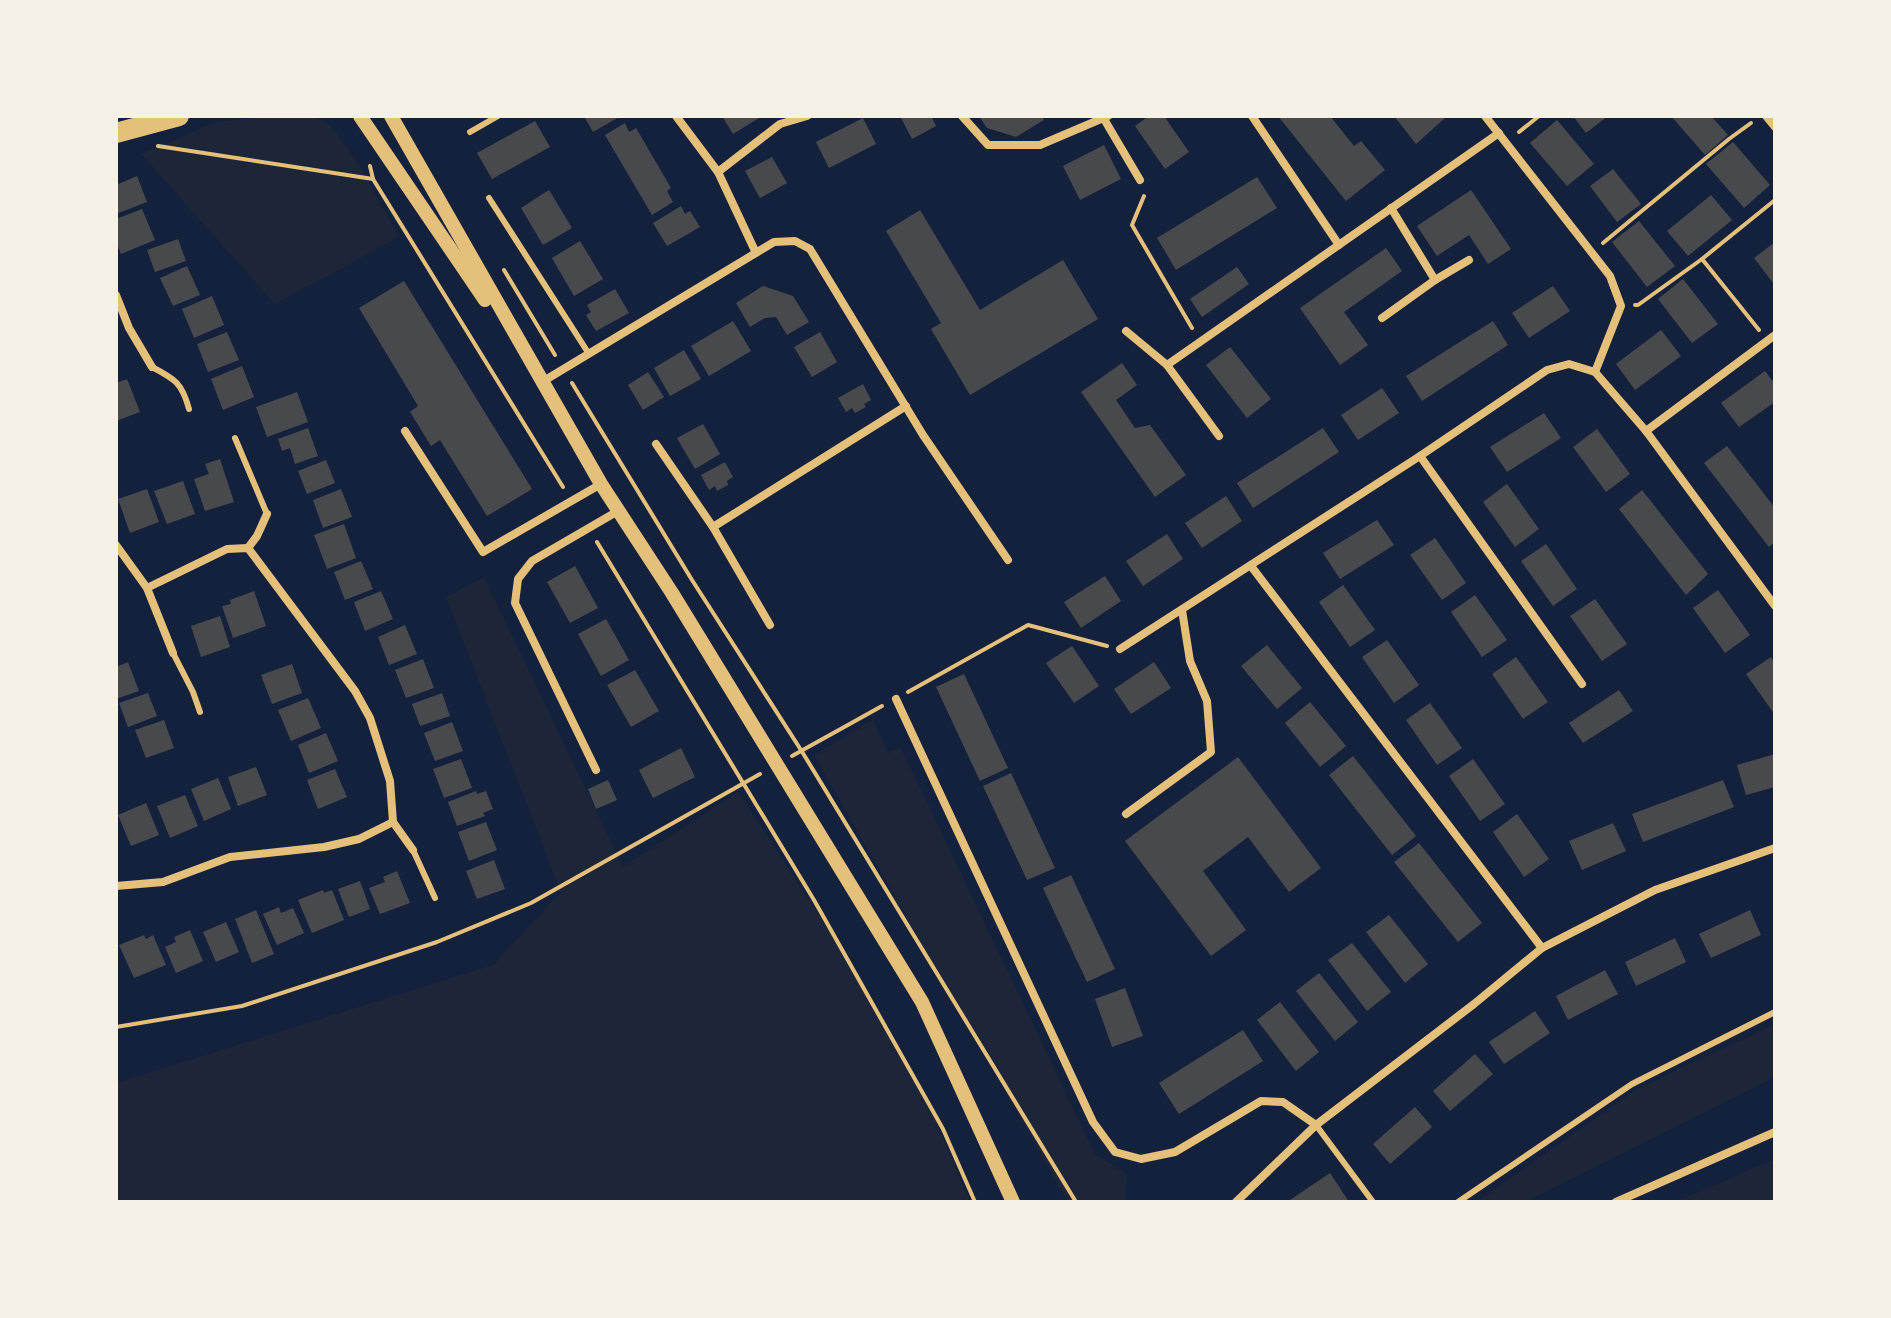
<svg xmlns="http://www.w3.org/2000/svg" width="1891" height="1318" viewBox="0 0 1891 1318" font-family="'Nunito Sans',sans-serif">
  <style>
    .green { fill: #1d2539 }
    .building { fill: #48494c }
    .lines { fill: none; stroke-linecap: round; stroke-linejoin: round }
    .path { stroke: #e5c07b; stroke-width: 4 }
    .service { stroke: #e5c07b; stroke-width: 6 }
    .minor { stroke: #e5c07b; stroke-width: 8 }
    .tertiary { stroke: #e5c07b; stroke-width: 14 }
    .primary { stroke: #e5c07b; stroke-width: 20 }
  </style>
  <rect width="100%" height="100%" fill="#14213d"/>
  <!-- green -->
  <g class="green">
    <path d="M 274,116 C 289,116 310,113 323,121 C 345,133 385,212 399,237 L 275,304 L 141,154 L 217,122 Z"/>
    <polygon points="484,577 623,867 738,792 857,973 933,1115 970,1202 116,1202 116,1083 493,965 561,892 446,597"/>
    <polygon points="873,720 888,753 901,748 1095,1154 1127,1175 1126,1202 1068,1202 814,755"/>
    <polygon points="1775,1024 1775,1077 1525,1202 1477,1202 1635,1090"/>
    <polygon points="1775,1159 1775,1202 1676,1202"/>
  </g>
  <!-- building -->
  <g class="building">
    <polygon points="584,116 621,116 593,132"/>
    <polygon points="722,116 758,116 759,118 733,134"/>
    <polygon points="900,116 931,116 936,126 912,139"/>
    <polygon points="979,116 1042,116 1044,120 1016,137 987,128"/>
    <polygon points="1149,116 1164,116 1189,152 1165,169 1135,126"/>
    <polygon points="1278,116 1330,116 1354,146 1361,141 1385,170 1346,201"/>
    <polygon points="1394,116 1443,116 1445,118 1416,144"/>
    <polygon points="1573,116 1608,116 1586,133"/>
    <polygon points="1671,116 1711,116 1728,135 1705,155"/>
    <polygon points="863,118 876,144 829,168 816,142"/>
    <polygon points="1557,120 1594,164 1567,186 1530,143"/>
    <polygon points="535,121 550,147 492,179 477,153"/>
    <polygon points="625,123 629,132 636,128 671,188 667,191 673,202 652,215 605,135"/>
    <polygon points="1733,142 1770,185 1744,208 1706,164"/>
    <polygon points="1104,145 1121,179 1080,200 1063,166"/>
    <polygon points="772,157 787,183 760,198 745,171"/>
    <polygon points="1613,169 1641,204 1617,222 1590,186"/>
    <polygon points="137,176 147,202 116,214 116,185"/>
    <polygon points="1257,177 1277,208 1176,270 1157,238"/>
    <polygon points="549,190 572,228 543,245 521,208"/>
    <polygon points="1471,190 1511,249 1488,264 1469,235 1437,256 1417,226"/>
    <polygon points="1711,195 1732,220 1688,256 1667,231"/>
    <polygon points="681,206 685,214 690,211 700,227 667,246 653,223"/>
    <polygon points="142,209 155,240 121,254 116,242 116,219"/>
    <polygon points="920,210 980,310 1063,260 1098,319 970,395 931,329 941,323 886,231"/>
    <polygon points="1639,221 1675,266 1647,287 1612,242"/>
    <polygon points="178,239 186,261 155,272 147,250"/>
    <polygon points="580,241 603,279 574,296 552,258"/>
    <polygon points="1775,242 1775,281 1773,283 1754,258"/>
    <polygon points="1386,248 1402,271 1344,312 1368,345 1340,365 1300,308"/>
    <polygon points="187,266 200,295 173,306 160,278"/>
    <polygon points="1237,267 1249,284 1202,317 1190,299"/>
    <polygon points="1683,279 1718,324 1692,343 1658,299"/>
    <polygon points="404,281 532,489 487,516 440,440 431,446 410,412 418,406 359,308"/>
    <polygon points="763,286 793,296 809,322 787,335 776,317 765,318 750,327 736,303"/>
    <polygon points="1553,286 1570,311 1529,338 1512,313"/>
    <polygon points="615,289 629,313 596,331 586,315 591,312 587,305"/>
    <polygon points="212,296 224,325 194,338 182,309"/>
    <polygon points="733,321 751,351 709,376 691,346"/>
    <polygon points="1493,321 1508,345 1422,401 1406,376"/>
    <polygon points="1661,330 1681,356 1635,390 1616,364"/>
    <polygon points="227,332 239,360 208,372 197,344"/>
    <polygon points="820,332 837,362 812,377 794,347"/>
    <polygon points="1230,347 1271,399 1247,418 1206,365"/>
    <polygon points="684,350 701,379 670,396 654,368"/>
    <polygon points="1122,363 1137,385 1116,400 1135,428 1150,425 1186,475 1155,497 1081,392"/>
    <polygon points="242,366 254,397 223,410 211,379"/>
    <polygon points="1765,371 1775,384 1775,402 1739,427 1721,403"/>
    <polygon points="648,372 664,397 643,410 628,385"/>
    <polygon points="127,379 140,412 116,421 116,383"/>
    <polygon points="863,384 871,400 864,404 866,407 855,413 852,408 846,412 838,398"/>
    <polygon points="1382,388 1399,413 1358,440 1341,415"/>
    <polygon points="297,392 308,422 267,437 256,407"/>
    <polygon points="1544,413 1561,438 1507,472 1490,447"/>
    <polygon points="703,424 720,454 695,469 677,438"/>
    <polygon points="308,428 318,456 295,464 290,448 282,451 278,439"/>
    <polygon points="1323,428 1339,452 1253,508 1237,483"/>
    <polygon points="1597,429 1630,474 1606,492 1573,447"/>
    <polygon points="1727,446 1775,508 1775,542 1769,547 1704,463"/>
    <polygon points="220,459 234,502 205,511 194,479 209,474 205,464"/>
    <polygon points="326,460 335,483 307,494 298,471"/>
    <polygon points="725,462 733,477 727,481 728,485 717,491 715,486 709,490 701,475"/>
    <polygon points="183,481 195,514 167,524 154,491"/>
    <polygon points="1507,484 1539,529 1515,547 1483,502"/>
    <polygon points="147,489 159,522 130,533 118,499"/>
    <polygon points="341,489 352,517 323,528 313,500"/>
    <polygon points="1642,490 1708,574 1686,595 1619,509"/>
    <polygon points="1226,496 1242,521 1202,548 1185,523"/>
    <polygon points="1377,520 1394,545 1340,579 1323,553"/>
    <polygon points="344,524 356,558 327,569 314,535"/>
    <polygon points="1167,534 1183,559 1143,586 1126,561"/>
    <polygon points="1435,538 1466,583 1442,600 1410,555"/>
    <polygon points="1546,544 1577,589 1553,606 1521,561"/>
    <polygon points="361,561 373,589 345,600 334,572"/>
    <polygon points="575,566 598,608 570,623 547,582"/>
    <polygon points="1105,576 1121,601 1081,628 1064,602"/>
    <polygon points="1343,585 1375,630 1350,647 1319,602"/>
    <polygon points="1718,590 1750,635 1725,653 1693,608"/>
    <polygon points="254,591 266,626 233,638 222,606 231,604 230,600"/>
    <polygon points="381,591 393,619 365,631 354,602"/>
    <polygon points="1475,595 1507,640 1482,657 1451,612"/>
    <polygon points="1595,599 1627,644 1602,661 1570,616"/>
    <polygon points="220,616 230,647 201,657 191,626"/>
    <polygon points="606,619 629,660 601,676 578,634"/>
    <polygon points="405,625 417,654 389,665 378,637"/>
    <polygon points="1387,640 1419,685 1394,703 1362,657"/>
    <polygon points="1267,645 1302,688 1277,709 1241,666"/>
    <polygon points="1072,646 1099,686 1074,703 1046,663"/>
    <polygon points="1516,657 1548,702 1523,719 1492,674"/>
    <polygon points="1771,657 1775,663 1775,715 1746,674"/>
    <polygon points="423,659 434,688 406,698 395,670"/>
    <polygon points="128,662 139,691 116,699 116,667"/>
    <polygon points="1154,662 1171,688 1131,714 1114,689"/>
    <polygon points="292,664 302,693 272,704 261,675"/>
    <polygon points="635,670 659,711 631,727 607,685"/>
    <polygon points="964,674 1008,768 980,781 936,687"/>
    <polygon points="1619,690 1633,711 1583,743 1569,723"/>
    <polygon points="148,693 157,716 128,727 119,703"/>
    <polygon points="442,693 450,716 420,726 412,704"/>
    <polygon points="308,698 321,728 291,741 278,710"/>
    <polygon points="1310,702 1346,746 1320,767 1285,723"/>
    <polygon points="1430,703 1462,748 1437,765 1406,720"/>
    <polygon points="164,720 174,748 146,758 135,730"/>
    <polygon points="452,722 463,751 435,761 424,733"/>
    <polygon points="326,733 338,761 309,773 298,745"/>
    <polygon points="681,748 695,777 653,798 639,770"/>
    <polygon points="1775,754 1775,787 1746,795 1737,765"/>
    <polygon points="1353,756 1416,836 1392,855 1329,775"/>
    <polygon points="1238,757 1321,868 1289,892 1248,837 1203,871 1246,930 1211,956 1125,841"/>
    <polygon points="461,759 472,788 444,798 433,769"/>
    <polygon points="1473,759 1505,804 1480,821 1449,776"/>
    <polygon points="256,767 267,795 238,806 228,777"/>
    <polygon points="335,769 347,797 318,809 307,780"/>
    <polygon points="1011,773 1055,868 1027,880 983,786"/>
    <polygon points="218,778 231,809 204,821 191,789"/>
    <polygon points="608,780 617,800 596,809 588,789"/>
    <polygon points="1723,780 1734,807 1643,842 1632,814"/>
    <polygon points="476,791 477,794 486,791 493,809 483,813 485,816 457,826 448,802"/>
    <polygon points="185,795 198,826 170,838 157,806"/>
    <polygon points="146,803 159,835 131,846 118,815"/>
    <polygon points="1517,814 1549,859 1524,877 1493,832"/>
    <polygon points="486,822 497,850 469,861 458,832"/>
    <polygon points="1613,823 1626,851 1582,870 1569,841"/>
    <polygon points="1419,843 1482,923 1458,942 1394,862"/>
    <polygon points="494,860 505,889 477,899 466,871"/>
    <polygon points="397,871 410,903 380,914 369,888 385,882 383,877"/>
    <polygon points="1071,875 1115,969 1087,982 1043,888"/>
    <polygon points="360,881 370,909 349,917 338,889"/>
    <polygon points="323,890 324,893 332,890 344,920 312,933 298,900"/>
    <polygon points="279,907 281,913 293,908 304,933 277,945 263,914"/>
    <polygon points="256,910 274,954 252,963 235,919"/>
    <polygon points="1750,910 1761,935 1711,958 1699,934"/>
    <polygon points="1389,915 1428,964 1405,983 1366,932"/>
    <polygon points="226,922 239,952 216,962 203,932"/>
    <polygon points="190,930 203,961 176,973 165,947 176,942 174,937"/>
    <polygon points="144,935 146,939 153,935 166,965 134,978 119,945"/>
    <polygon points="1675,938 1686,962 1636,986 1625,962"/>
    <polygon points="1352,943 1391,992 1367,1011 1328,960"/>
    <polygon points="1605,970 1618,994 1568,1020 1556,996"/>
    <polygon points="1319,973 1358,1022 1335,1041 1296,991"/>
    <polygon points="1125,988 1143,1036 1112,1047 1095,999"/>
    <polygon points="1280,1002 1319,1052 1296,1071 1257,1020"/>
    <polygon points="1535,1011 1550,1033 1504,1064 1489,1042"/>
    <polygon points="1243,1030 1263,1061 1179,1114 1159,1083"/>
    <polygon points="1475,1054 1493,1074 1450,1111 1433,1091"/>
    <polygon points="1415,1107 1432,1127 1390,1164 1373,1144"/>
    <polygon points="1330,1173 1349,1202 1287,1202"/>
  </g>
  <g class="lines">
    <!-- path -->
    <g class="path">
      <polyline points="1519,132 1539,116"/>
      <polyline points="158,146 373,179"/>
      <polyline points="370,166 373,179 563,487"/>
      <polyline points="1144,196 1132,225 1192,328"/>
      <polyline points="1603,243 1729,139 1751,123"/>
      <polyline points="504,270 555,355"/>
      <polyline points="1635,305 1638,305 1702,259"/>
      <polyline points="1759,330 1702,259 1775,200"/>
      <polyline points="572,383 692,580 801,750 1076,1202"/>
      <polyline points="597,542 814,900 943,1129 975,1202"/>
      <polyline points="908,692 1028,625 1107,646"/>
      <polyline points="792,756 882,706"/>
      <polyline points="116,1027 242,1006 437,942 531,903 760,774"/>
    </g>
    <!-- service -->
    <g class="service">
      <polyline points="470,132 498,116"/>
      <polyline points="489,198 589,354"/>
      <path d="M 152,367 C 175,379 182,383 189,409"/>
      <polyline points="235,438 267,514"/>
      <polyline points="173,653 193,692 200,712"/>
      <polyline points="413,850 435,898"/>
      <polyline points="1316,1125 1373,1202"/>
      <polyline points="1458,1202 1632,1084 1775,1012"/>
    </g>
    <!-- minor -->
    <g class="minor">
      <polyline points="676,116 718,172 756,253"/>
      <polyline points="962,116 988,145 1040,145 1108,116"/>
      <polyline points="1252,116 1339,245"/>
      <polyline points="1485,116 1610,276 1621,306 1595,372"/>
      <polyline points="1766,116 1775,127"/>
      <polyline points="1104,119 1140,180"/>
      <polyline points="718,172 780,124 807,116"/>
      <polyline points="1391,208 1435,280"/>
      <polyline points="116,295 129,328 152,367"/>
      <polyline points="1382,318 1435,280 1469,260"/>
      <polyline points="1126,331 1167,365 1219,436"/>
      <polyline points="1167,365 1499,133"/>
      <polyline points="1595,372 1646,431 1775,606"/>
      <polyline points="542,382 774,242 795,241 810,249 923,435 1008,560"/>
      <polyline points="405,431 483,552 601,484"/>
      <polyline points="1646,431 1775,335"/>
      <polyline points="656,444 713,527 770,625"/>
      <polyline points="1420,456 1582,684"/>
      <polyline points="713,527 906,406"/>
      <polyline points="116,545 147,588 173,653"/>
      <polyline points="248,548 257,536 267,514"/>
      <polyline points="1251,566 1542,948"/>
      <polyline points="147,588 227,549 248,548 355,691 370,718 390,781 393,822 413,850"/>
      <polyline points="1120,649 1420,456 1547,370 1569,364 1595,372"/>
      <polyline points="896,699 1093,1122 1115,1152 1141,1159 1175,1152 1261,1101 1283,1102 1316,1125"/>
      <polyline points="596,770 515,603 518,579 532,561 618,511"/>
      <polyline points="1126,814 1211,752 1207,701 1190,661 1182,610"/>
      <polyline points="116,886 163,882 230,857 324,847 359,839 393,822"/>
      <polyline points="1236,1202 1316,1125 1474,1004 1542,948 1655,890 1775,848"/>
      <polyline points="1616,1202 1775,1132"/>
    </g>
    <!-- tertiary -->
    <g class="tertiary">
      <polyline points="360,116 485,300"/>
      <polyline points="391,116 601,484 672,593 922,1002 1013,1202"/>
    </g>
    <!-- primary -->
    <polyline class="primary" points="116,133 179,116"/>
  </g>
  <!-- border -->
  <rect width="1891" height="1318" fill="none" stroke="#f6f1e7" stroke-width="236"/>
</svg>
